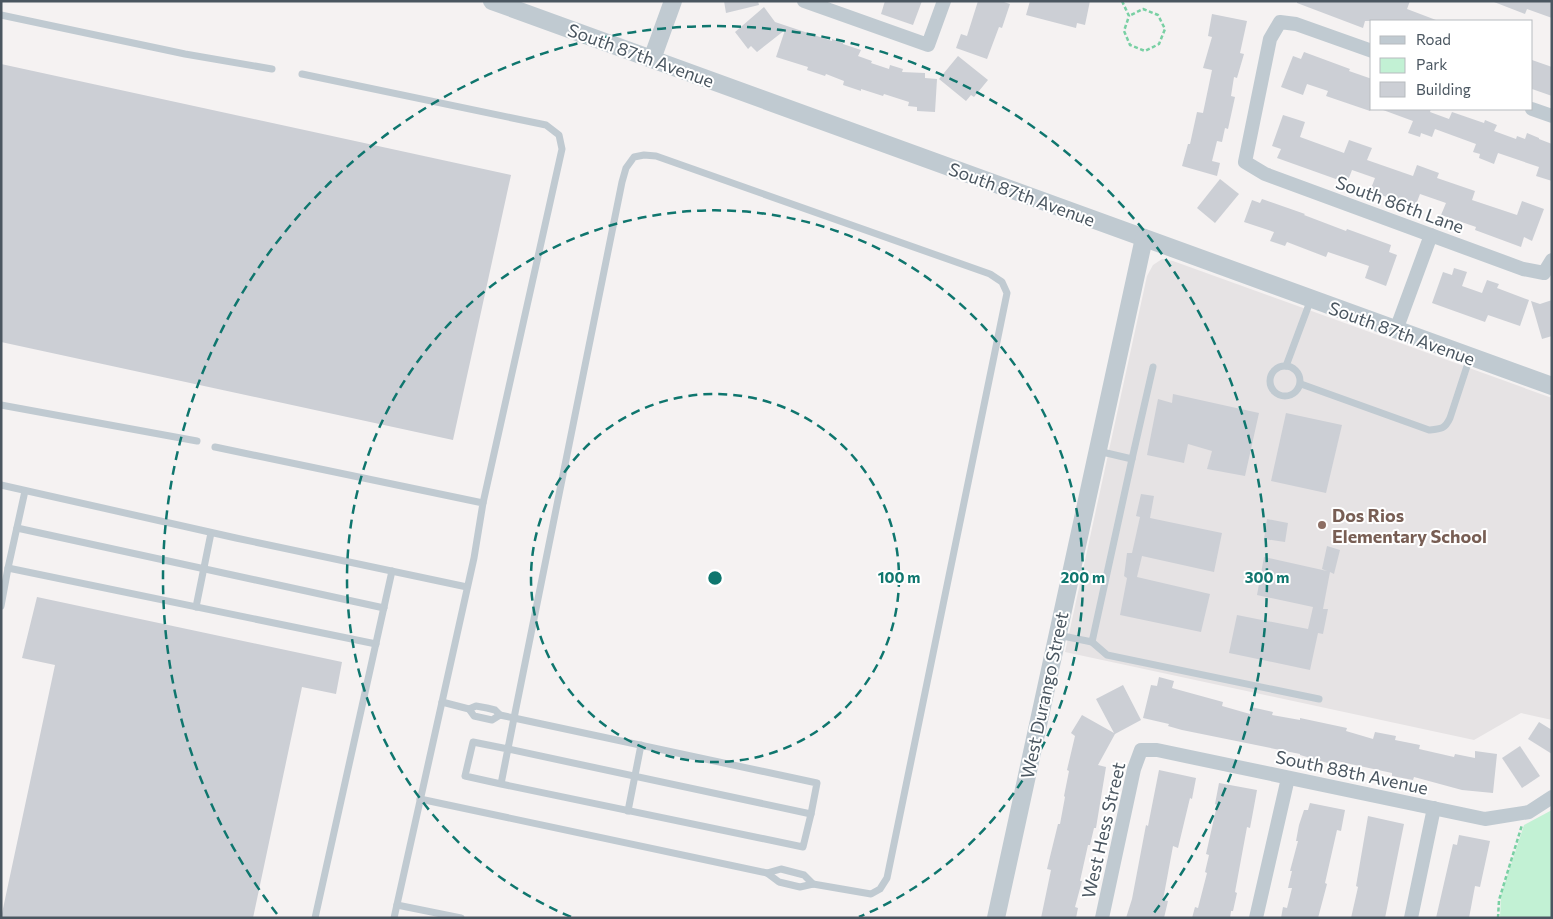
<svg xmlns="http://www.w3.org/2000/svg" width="1553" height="919" viewBox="0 0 1553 919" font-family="Commissioner,sans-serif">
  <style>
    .education { fill: #e6e3e4 }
    .green { fill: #c2f1d4 }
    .building { fill: #cccfd5 }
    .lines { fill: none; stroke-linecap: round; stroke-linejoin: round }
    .path { stroke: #79d0a4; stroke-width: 2.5; stroke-dasharray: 4 2.5; stroke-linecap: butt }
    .service { stroke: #c0cad1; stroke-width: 7 }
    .minor { stroke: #c0cad1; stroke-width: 14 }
    .tertiary { stroke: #c0cad1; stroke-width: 18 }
    .ring { fill: none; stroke: #0f766e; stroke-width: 2.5; stroke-dasharray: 9 6 }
    .education-dot { fill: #8d6e63; stroke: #fff; stroke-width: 2 }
    .labels { text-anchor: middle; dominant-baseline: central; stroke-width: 4; stroke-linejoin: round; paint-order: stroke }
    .street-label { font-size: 18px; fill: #4a5660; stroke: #fff }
    .education-label { font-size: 18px; font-weight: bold; fill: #785e54; stroke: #fff; text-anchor: start }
    .centre { fill: #0f766e; stroke: #fff; stroke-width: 2.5 }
    .ring-label { font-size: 15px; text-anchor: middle; font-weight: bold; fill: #0f766e; stroke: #fff; stroke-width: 4; stroke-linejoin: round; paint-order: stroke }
  </style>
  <rect width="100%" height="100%" fill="#f5f2f2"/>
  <!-- education -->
  <polygon class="education" points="1162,259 1173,261 1552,398 1552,720 1521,713 1474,740 1065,652 1147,276 1153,265"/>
  <!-- green -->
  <polygon class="green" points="1552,810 1552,918 1500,918 1501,895 1524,825"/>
  <!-- building -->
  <g class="building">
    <polygon points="724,1 758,1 759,5 726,13"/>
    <polygon points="885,1 922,1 913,25 881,14"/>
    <polygon points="978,1 1001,1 1010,4 1002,28 999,27 987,59 956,48 961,34 967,36"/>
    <polygon points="1030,1 1090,1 1085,25 1077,23 1076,28 1026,15"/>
    <polygon points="1297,1 1410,1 1407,9 1436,20 1365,21 1363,28 1297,3"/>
    <polygon points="1494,1 1552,1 1552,18 1527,9 1525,14 1494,2"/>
    <polygon points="764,7 775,22 832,41 832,39 843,43 843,44 861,50 858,56 872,61 871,63 889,69 890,65 903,69 902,72 925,73 925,78 937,79 935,112 917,111 917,107 908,106 909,102 884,94 883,96 861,89 861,91 843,85 844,81 826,74 825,76 807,70 808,67 776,57 785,30 757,52 751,46 748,49 735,32"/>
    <polygon points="1212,14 1247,21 1240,53 1244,54 1237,78 1234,77 1231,96 1235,97 1228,129 1225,128 1222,142 1217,141 1212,161 1220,163 1217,176 1182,166 1188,144 1190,144 1197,112 1203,113 1212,70 1203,68 1212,37 1208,36"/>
    <polygon points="1304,52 1350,69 1349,71 1372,79 1372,105 1370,111 1326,96 1328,91 1307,84 1303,95 1281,87 1293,56 1301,59"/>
    <polygon points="958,56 988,80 974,97 971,95 966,101 939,79"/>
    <polygon points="1532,60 1552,67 1552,96 1532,89"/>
    <polygon points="1,64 511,175 453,440 1,342"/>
    <polygon points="1383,109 1431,109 1430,112 1449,119 1452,112 1484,123 1485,120 1497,125 1494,131 1516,139 1517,136 1525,139 1527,133 1539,138 1539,139 1552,144 1552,181 1536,176 1539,167 1498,153 1494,164 1479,158 1480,154 1473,152 1476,144 1435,129 1432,137 1421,133 1420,137 1408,133 1413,121 1383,110"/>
    <polygon points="1283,115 1305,122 1300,137 1344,153 1349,140 1372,148 1367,160 1413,176 1417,165 1439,173 1437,178 1475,191 1472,200 1517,215 1522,201 1544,209 1532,241 1524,237 1521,247 1475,230 1476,227 1441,215 1446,203 1420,194 1415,207 1370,191 1375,178 1352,170 1347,183 1277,158 1281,149 1272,146"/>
    <polygon points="1220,179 1239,194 1215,223 1197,208"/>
    <polygon points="1262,199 1305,214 1304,215 1346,231 1347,229 1391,245 1389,252 1397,255 1386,286 1365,278 1369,266 1328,252 1326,257 1287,242 1285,246 1270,241 1274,232 1244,222 1252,200 1260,203"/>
    <polygon points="1454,268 1467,272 1462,286 1482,293 1487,280 1499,284 1497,288 1529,300 1520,326 1488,315 1485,322 1432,303 1443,272 1452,275"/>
    <polygon points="1552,300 1552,336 1542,339 1531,301 1540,304"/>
    <polygon points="1173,394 1259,413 1245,476 1207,469 1212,451 1188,444 1184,463 1147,455 1158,399 1172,403"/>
    <polygon points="1286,413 1342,425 1326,493 1271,481"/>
    <polygon points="1141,494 1154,496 1150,518 1222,533 1214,572 1142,556 1137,577 1210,594 1201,632 1120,615 1127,578 1124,576 1127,553 1132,553 1140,517 1136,516"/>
    <polygon points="1267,519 1288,523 1285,542 1264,539"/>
    <polygon points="1327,546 1340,550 1334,574 1330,572 1323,609 1328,609 1323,634 1318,633 1310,670 1229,653 1237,615 1308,629 1313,607 1257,595 1264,557 1327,571 1322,569"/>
    <polygon points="37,597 342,662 336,694 302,687 253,918 1,918 55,665 22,658"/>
    <polygon points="1159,677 1174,681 1172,688 1223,702 1222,706 1250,714 1251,707 1273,712 1272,715 1300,720 1300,718 1347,728 1346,731 1373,739 1375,732 1396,736 1395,740 1420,745 1419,749 1454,757 1455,754 1475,758 1475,751 1497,754 1493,793 1462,790 1414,777 1413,780 1392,776 1392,773 1332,760 1331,764 1300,755 1300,754 1182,730 1168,726 1169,724 1143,718 1151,685 1157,686"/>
    <polygon points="1123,685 1141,720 1115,734 1098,765 1106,767 1096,828 1094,828 1090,845 1088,845 1080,881 1082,881 1075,907 1078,908 1076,918 1041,918 1051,870 1047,869 1058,824 1060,824 1065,797 1064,796 1069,771 1067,770 1075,736 1071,733 1082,715 1114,733 1096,699"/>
    <polygon points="1539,722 1552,730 1552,754 1528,739"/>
    <polygon points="1520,746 1540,776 1522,788 1502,758"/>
    <polygon points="1159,770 1196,778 1192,799 1190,798 1178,848 1173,846 1163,900 1168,901 1164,918 1126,918 1132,899 1146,825 1148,826"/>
    <polygon points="1219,783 1257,790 1253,812 1250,828 1247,827 1235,892 1237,893 1233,911 1231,911 1230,918 1192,918 1195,907 1198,908 1207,873 1205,872 1209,855 1206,854 1217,805 1215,804"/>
    <polygon points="1310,803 1345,810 1341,831 1337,830 1325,883 1327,884 1318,918 1281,918 1283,907 1287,908 1292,888 1288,888 1292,871 1290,871 1298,841 1296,841 1299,825 1304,810 1308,810"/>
    <polygon points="1368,816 1404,824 1385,918 1351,918 1358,887 1356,886"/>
    <polygon points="1459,835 1490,841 1480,887 1475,886 1469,918 1436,918 1453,844 1457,845"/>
  </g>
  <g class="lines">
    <!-- path -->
    <g class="path">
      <polyline points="1122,1 1129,16 1124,31 1130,45 1145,51 1159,44 1165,29 1158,15 1143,9 1129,16"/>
      <polyline points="1498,918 1499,900 1522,825"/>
    </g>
    <!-- service -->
    <g class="service">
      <polyline points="1,15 185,54 272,69"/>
      <polyline points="302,74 546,125 559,135 562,149 483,503"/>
      <circle cx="1285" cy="381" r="15"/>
      <polyline points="1286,366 1311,299"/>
      <path d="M 1301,384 L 1429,430 C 1441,429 1445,429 1450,418 L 1470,357"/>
      <polyline points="1,405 197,441"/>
      <polyline points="215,447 483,503 474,558 394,918"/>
      <polyline points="1132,459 1153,367"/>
      <polyline points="1,485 236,538 467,587"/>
      <polyline points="25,491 8,568 376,644"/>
      <polyline points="17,528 384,608"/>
      <polyline points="1,606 8,568"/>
      <polyline points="196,607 211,533"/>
      <polyline points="1058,635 1092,642 1132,459 1098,451"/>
      <polyline points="1092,642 1107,655 1319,699"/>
      <polyline points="442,702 469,709 476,706 487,708 495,710 500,715 514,718 501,784 465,776 473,742 508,749 811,814 803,847 501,784"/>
      <polyline points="469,709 474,716 492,720 500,715"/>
      <polyline points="420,799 767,873 779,882 800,887 813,884 871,894 880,889 887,878 1007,293 1002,282 990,274 656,156 644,155 634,157 626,168 622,182 514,718 817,783 811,814"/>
      <polyline points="628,811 641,745"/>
      <polyline points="767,873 781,869 804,875 813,884"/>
      <polyline points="397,905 461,918"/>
      <polyline points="315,918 392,571"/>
    </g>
    <!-- minor -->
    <g class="minor">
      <polyline points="804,1 928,45 944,1"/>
      <polyline points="1372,51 1296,24 1280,22 1270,39 1245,162 1265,174 1523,269 1544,273 1552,260"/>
      <polyline points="1532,109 1552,116"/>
      <polyline points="1396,330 1431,235"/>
      <polyline points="1102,918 1134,769 1141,750 1157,750 1485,819 1529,812 1552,797"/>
      <polyline points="1256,918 1288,778"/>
      <polyline points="1411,918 1434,808"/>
    </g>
    <!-- tertiary -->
    <g class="tertiary">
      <polyline points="492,1 1552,386"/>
      <polyline points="652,59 673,1"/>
      <polyline points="996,918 1144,238"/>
    </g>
  </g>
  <!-- distance rings -->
  <g class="ring">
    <circle cx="715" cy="578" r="184"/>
    <path d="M571 917A368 368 0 1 1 859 917"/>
    <path d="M277 914A552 552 0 1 1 1153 914"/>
  </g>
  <!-- markers -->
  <circle class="education-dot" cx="1322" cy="525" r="5"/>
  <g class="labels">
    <!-- street labels -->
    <g class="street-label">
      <text transform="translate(641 55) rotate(20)">South 87th Avenue</text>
      <text transform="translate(1022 194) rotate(20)">South 87th Avenue</text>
      <text transform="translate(1400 204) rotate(20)">South 86th Lane</text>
      <text transform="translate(1402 333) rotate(20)">South 87th Avenue</text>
      <text transform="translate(1044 695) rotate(-78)">West Durango Street</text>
      <text transform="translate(1352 772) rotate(12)">South 88th Avenue</text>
      <text transform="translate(1103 830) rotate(-77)">West Hess Street</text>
    </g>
    <!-- education labels -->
    <g class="education-label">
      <text x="1332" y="515">Dos Rios<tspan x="1332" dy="21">Elementary School</tspan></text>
    </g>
  </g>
  <circle cx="715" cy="578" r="8" class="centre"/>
  <g class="ring-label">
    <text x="899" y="583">100 m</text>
    <text x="1083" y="583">200 m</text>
    <text x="1267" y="583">300 m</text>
  </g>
  <!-- border -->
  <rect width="1553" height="919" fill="none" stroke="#4a5660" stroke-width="5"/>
  <!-- legend -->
  <rect x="1370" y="20" width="162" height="90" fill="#ffffff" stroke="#b7bbbf"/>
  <rect x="1380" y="36" width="25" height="8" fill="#c0cad1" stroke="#b7bbbf"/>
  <text x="1416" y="45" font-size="15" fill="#4a5660">Road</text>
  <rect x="1380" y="58" width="25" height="15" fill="#c2f1d4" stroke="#b7bbbf"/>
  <text x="1416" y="70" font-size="15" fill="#4a5660">Park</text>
  <rect x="1380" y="82" width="25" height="15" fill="#cccfd5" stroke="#b7bbbf"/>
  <text x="1416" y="95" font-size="15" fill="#4a5660">Building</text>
</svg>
